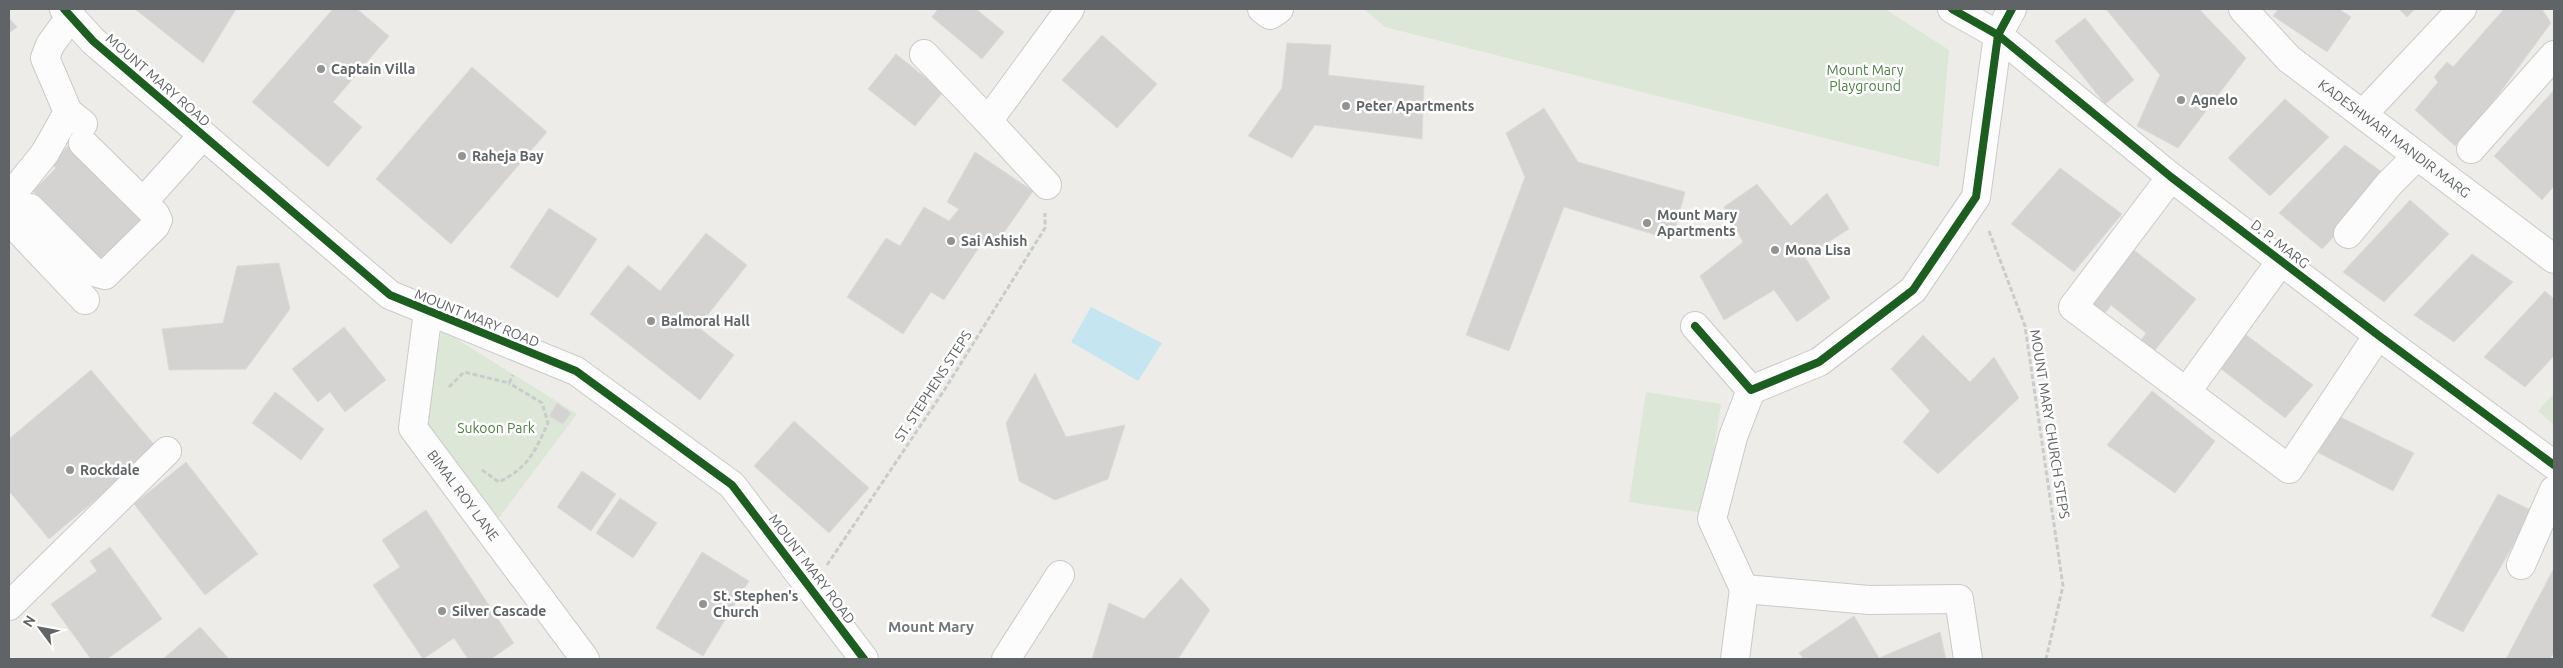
<svg xmlns="http://www.w3.org/2000/svg" width="2563" height="668" viewBox="0 0 2563 668" font-family="Ubuntu,sans-serif">
  <style>
    .green { fill: #dce7d7 }
    .water { fill: #c5e6f1 }
    .building { fill: #d5d3d2; stroke: #dddbd8 }
    .lines { fill: none; stroke-linecap: round; stroke-linejoin: round }
    .minor-casing { stroke: #cbcac9; stroke-width: 30 }
    .path { stroke: #c8ccca; stroke-width: 3; stroke-dasharray: 5 2.5; stroke-linecap: butt }
    .minor { stroke: #fcfcfc; stroke-width: 28 }
    .cycleway-casing { stroke: #fff; stroke-width: 11 }
    .cycleway { stroke: #1b5e20; stroke-width: 8 }
    .poi-dot { fill: #929494; stroke: #fff; stroke-width: 2 }
    .labels { text-anchor: middle; dominant-baseline: central; stroke-width: 5; stroke-linejoin: round; paint-order: stroke }
    .poi-label { font-size: 14px; font-weight: bold; fill: #606466; stroke: #fff; text-anchor: start }
    .park-label { font-size: 14px; fill: #4a8242; stroke: #fff }
    .street-label { font-size: 14px; fill: #606466; stroke: #fff }
    .neighbourhood-label { font-size: 15px; font-weight: bold; fill: #717678; stroke: #fff }
  </style>
  <rect width="100%" height="100%" fill="#eeece9"/>
  <!-- green -->
  <g class="green">
    <polygon points="1364,9 1885,9 1949,50 1939,167 1385,27"/>
    <polygon points="442,330 577,414 498,519 419,424"/>
    <polygon points="1646,392 1721,404 1704,513 1629,502"/>
    <polygon points="2554,393 2554,425 2538,411"/>
  </g>
  <!-- water -->
  <polygon class="water" points="1091,307 1162,343 1138,381 1071,342"/>
  <!-- building -->
  <g class="building">
    <polygon points="135,9 236,9 203,63"/>
    <polygon points="333,9 357,9 389,36 333,102 362,127 328,167 252,102"/>
    <polygon points="938,9 976,9 1004,32 982,59 932,17"/>
    <polygon points="2106,9 2199,9 2246,58 2178,148 2137,126 2160,75"/>
    <polygon points="2278,9 2339,9 2351,17 2327,52 2273,16"/>
    <polygon points="2399,9 2415,9 2407,17"/>
    <polygon points="2504,9 2542,9 2551,23 2462,144 2459,141 2455,146 2415,110 2438,82 2434,77 2447,62 2453,67"/>
    <polygon points="9,18 17,27 9,33"/>
    <polygon points="2085,18 2134,80 2105,104 2055,41"/>
    <polygon points="1102,35 1157,84 1117,128 1062,80"/>
    <polygon points="1287,43 1331,45 1328,75 1424,86 1422,139 1315,125 1292,158 1248,136 1282,88"/>
    <polygon points="896,54 943,92 915,126 868,89"/>
    <polygon points="472,67 547,132 451,244 376,179"/>
    <polygon points="2554,90 2554,186 2542,200 2494,156"/>
    <polygon points="2285,99 2329,137 2270,196 2228,158"/>
    <polygon points="1544,108 1578,162 1685,192 1672,240 1564,207 1509,351 1466,335 1525,177 1506,133"/>
    <polygon points="71,143 148,220 101,264 33,191 56,168 51,164"/>
    <polygon points="2345,145 2390,178 2322,249 2279,213"/>
    <polygon points="975,152 1033,191 994,247 982,243 944,300 931,292 903,334 847,297 886,238 900,246 924,207 949,221 959,209 947,202"/>
    <polygon points="2060,168 2122,214 2074,272 2011,224"/>
    <polygon points="1757,184 1791,226 1827,193 1849,229 1805,257 1830,298 1797,322 1774,290 1724,320 1700,276 1743,242 1724,207"/>
    <polygon points="2410,200 2449,234 2384,302 2343,272"/>
    <polygon points="549,208 597,239 558,298 510,267"/>
    <polygon points="706,233 747,265 698,327 734,355 700,400 590,314 628,265 660,291"/>
    <polygon points="2134,250 2196,299 2151,355 2138,345 2146,333 2111,305 2103,316 2090,305"/>
    <polygon points="2472,254 2513,282 2454,342 2414,315"/>
    <polygon points="279,263 290,309 246,369 169,370 162,329 223,323 237,266"/>
    <polygon points="2545,291 2554,299 2554,356 2525,387 2484,357"/>
    <polygon points="344,327 386,380 345,412 330,392 318,402 292,369"/>
    <polygon points="2241,331 2313,385 2285,418 2216,365"/>
    <polygon points="1923,335 1970,382 1994,357 2019,398 1938,474 1903,442 1930,411 1891,369"/>
    <polygon points="91,370 157,448 49,539 9,491 9,439"/>
    <polygon points="1035,373 1066,437 1125,425 1108,479 1055,500 1019,481 1006,423"/>
    <polygon points="2152,391 2215,441 2175,493 2107,445"/>
    <polygon points="275,392 324,429 301,460 252,423"/>
    <polygon points="557,403 571,413 563,424 549,416"/>
    <polygon points="2336,415 2414,453 2393,491 2317,452"/>
    <polygon points="794,421 869,488 829,533 754,466"/>
    <polygon points="186,462 258,554 205,595 134,504"/>
    <polygon points="582,471 616,494 591,531 557,507"/>
    <polygon points="2498,494 2533,511 2463,632 2431,616"/>
    <polygon points="620,498 657,523 633,558 596,533"/>
    <polygon points="426,510 514,643 491,659 468,659 454,638 423,659 373,585 400,567 382,540"/>
    <polygon points="110,547 162,619 107,659 91,659 51,604 97,571 90,561"/>
    <polygon points="702,552 749,581 703,656 656,628"/>
    <polygon points="2554,568 2554,652 2550,659 2506,659"/>
    <polygon points="1181,578 1210,610 1178,659 1092,659 1109,603 1144,619"/>
    <polygon points="1854,616 1879,658 1940,632 1946,659 1804,659 1799,653"/>
    <polygon points="200,627 229,659 163,659"/>
  </g>
  <g class="lines">
    <defs>
      <g id="minor">
        <polyline points="64,9 93,41 390,295 576,371 732,485 864,659"/>
        <polyline points="1262,9 1270,15 1279,9"/>
        <polyline points="1952,9 1998,35 2171,177 2378,335 2554,465"/>
        <path id="s1" d="M 2243,9 L 2289,59 L 2554,259"/>
        <polyline points="71,16 50,45 45,58 68,112 83,124"/>
        <polyline points="924,54 988,121"/>
        <polyline points="2363,114 2462,9"/>
        <polyline points="2471,149 2554,55"/>
        <polyline points="2171,177 2073,307 2289,469 2378,335"/>
        <polyline points="1047,185 988,121 1070,9"/>
        <polyline points="9,198 45,153 68,112"/>
        <polyline points="143,202 203,135"/>
        <polyline points="30,208 94,272 105,275 155,226 158,220 155,214 83,143"/>
        <polyline points="9,220 85,300"/>
        <polyline points="2348,234 2389,184 2417,156"/>
        <path id="s2" d="M 428,311 L 413,428 L 585,659"/>
        <polyline points="1695,326 1751,390"/>
        <polyline points="2187,391 2281,261"/>
        <polyline points="2521,565 2554,490"/>
        <polyline points="9,606 167,451"/>
        <polyline points="1006,659 1060,575"/>
        <polyline points="1735,659 1744,589"/>
        <polyline points="1968,659 1959,599 1869,600 1744,589 1712,519 1733,437 1751,390 1819,362 1913,290 1976,197 1998,35 2012,9"/>
      </g>
    </defs>
    <!-- minor casing -->
    <use href="#minor" class="minor-casing"/>
    <!-- path -->
    <g class="path">
      <polyline points="1989,231 2025,326 2063,586 2046,659"/>
      <polyline points="449,387 464,372 509,383 513,375"/>
      <path d="M 482,470 L 499,482 C 529,467 535,451 548,423 L 542,403 L 509,383"/>
      <polyline points="827,565 945,389 1045,228 1045,213"/>
    </g>
    <!-- minor -->
    <use href="#minor" class="minor"/>
    <defs>
      <g id="cycleway">
        <polyline points="64,9 93,41 390,295 576,371 732,485 864,659"/>
        <polyline points="1952,9 1998,35 2171,177 2378,335 2554,465"/>
        <polyline points="1695,326 1751,390 1819,362 1913,290 1976,197 1998,35 2012,9"/>
      </g>
    </defs>
    <!-- cycleway casing -->
    <use href="#cycleway" class="cycleway-casing"/>
    <!-- cycleway -->
    <use href="#cycleway" class="cycleway"/>
  </g>
  <!-- markers -->
  <g class="poi-dot">
    <circle cx="321" cy="69" r="5"/>
    <circle cx="2181" cy="100" r="5"/>
    <circle cx="1346" cy="106" r="5"/>
    <circle cx="462" cy="156" r="5"/>
    <circle cx="1647" cy="223" r="5"/>
    <circle cx="951" cy="241" r="5"/>
    <circle cx="1775" cy="250" r="5"/>
    <circle cx="651" cy="321" r="5"/>
    <circle cx="70" cy="470" r="5"/>
    <circle cx="703" cy="604" r="5"/>
    <circle cx="442" cy="611" r="5"/>
  </g>
  <g class="labels">
    <!-- poi labels -->
    <g class="poi-label">
      <text x="331" y="69">Captain Villa</text>
      <text x="2191" y="100">Agnelo</text>
      <text x="1356" y="106">Peter Apartments</text>
      <text x="472" y="156">Raheja Bay</text>
      <text x="1657" y="215">Mount Mary<tspan x="1657" dy="16">Apartments</tspan></text>
      <text x="961" y="241">Sai Ashish</text>
      <text x="1785" y="250">Mona Lisa</text>
      <text x="661" y="321">Balmoral Hall</text>
      <text x="80" y="470">Rockdale</text>
      <text x="713" y="596">St. Stephen's<tspan x="713" dy="16">Church</tspan></text>
      <text x="452" y="611">Silver Cascade</text>
    </g>
    <!-- park labels -->
    <g class="park-label">
      <text x="1865" y="70">Mount Mary<tspan x="1865" dy="16">Playground</tspan></text>
      <text x="496" y="428">Sukoon Park</text>
    </g>
    <!-- street labels -->
    <g class="street-label">
      <text transform="translate(158 80) rotate(41)">MOUNT MARY ROAD</text>
      <text stroke="none"><textPath href="#s1" startOffset="200">KADESHWARI MANDIR MARG</textPath></text>
      <text transform="translate(2280 244) rotate(38)">D. P. MARG</text>
      <text transform="translate(477 318) rotate(22)">MOUNT MARY ROAD</text>
      <text transform="translate(933 386) rotate(-57)">ST. STEPHENS STEPS</text>
      <text transform="translate(2050 424) rotate(81)">MOUNT MARY CHURCH STEPS</text>
      <text stroke="none"><textPath href="#s2" startOffset="202">BIMAL ROY LANE</textPath></text>
      <text transform="translate(812 569) rotate(53)">MOUNT MARY ROAD</text>
    </g>
    <!-- neighbourhood labels -->
    <g class="neighbourhood-label">
      <text x="931" y="626">Mount Mary</text>
    </g>
  </g>
  <!-- border -->
  <rect width="2563" height="668" fill="none" stroke="#606466" stroke-width="20"/>
  <!-- north arrow -->
  <g transform="translate(40 628) rotate(302)" stroke="#ffffff" stroke-width="4" paint-order="stroke">
  <path d="M0-4L9 19L0 12L-9 19Z" fill="#606466"/>
  <text y="-8" font-size="14" font-weight="bold" text-anchor="middle" fill="#606466">N</text>
  </g>
</svg>
